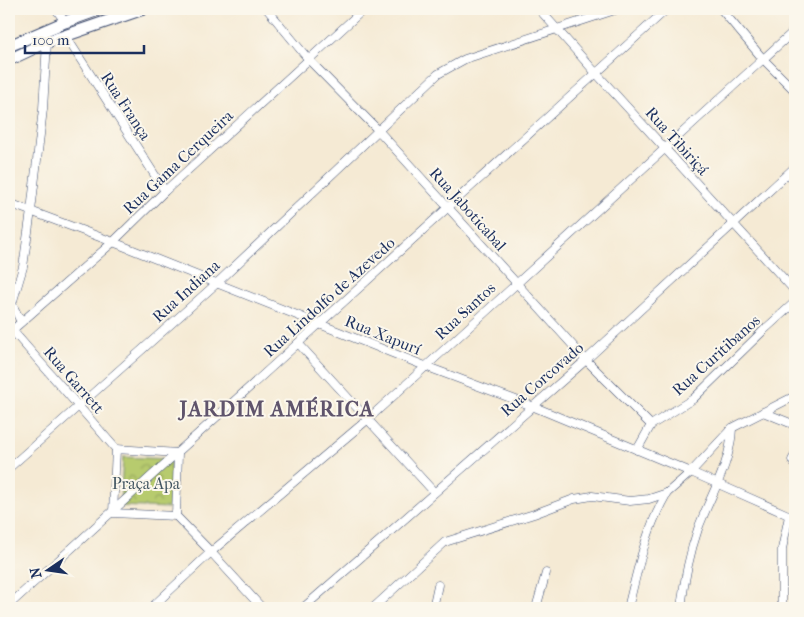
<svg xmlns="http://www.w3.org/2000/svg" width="804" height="617" viewBox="0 0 804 617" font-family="'IM FELL French Canon',serif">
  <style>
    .park { fill: url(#park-crowns); stroke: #697d66 }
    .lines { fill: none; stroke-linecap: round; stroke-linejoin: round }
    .minor-casing { stroke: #3c4b70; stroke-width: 9 }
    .secondary-casing { stroke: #3c4b70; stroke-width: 13 }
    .minor { stroke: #fff; stroke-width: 8 }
    .secondary { stroke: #fff; stroke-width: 11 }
    .labels { text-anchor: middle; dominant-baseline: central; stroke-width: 4; stroke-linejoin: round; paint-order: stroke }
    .street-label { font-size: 16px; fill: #1b2f5e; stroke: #fbf7ec }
    .park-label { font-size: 16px; fill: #425662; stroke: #fbf7ec }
    .district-label { font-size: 21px; font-weight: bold; letter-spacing: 1px; fill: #5f546c; stroke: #fbf7ec }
  </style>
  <defs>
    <pattern id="park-crowns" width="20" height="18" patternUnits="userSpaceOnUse" patternTransform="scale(1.25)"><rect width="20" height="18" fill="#b7cb6e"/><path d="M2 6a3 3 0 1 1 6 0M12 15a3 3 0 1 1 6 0" fill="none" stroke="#94a55e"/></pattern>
  </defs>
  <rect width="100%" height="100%" fill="#fbf7ec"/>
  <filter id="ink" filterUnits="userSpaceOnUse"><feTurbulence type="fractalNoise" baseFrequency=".02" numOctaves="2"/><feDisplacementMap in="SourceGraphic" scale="10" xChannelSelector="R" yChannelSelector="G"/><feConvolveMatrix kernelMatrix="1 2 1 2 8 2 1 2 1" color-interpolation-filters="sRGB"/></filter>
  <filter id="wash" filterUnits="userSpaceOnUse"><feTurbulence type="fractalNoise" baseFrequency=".0096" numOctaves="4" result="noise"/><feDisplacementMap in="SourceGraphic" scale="20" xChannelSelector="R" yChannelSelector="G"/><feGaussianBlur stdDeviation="1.12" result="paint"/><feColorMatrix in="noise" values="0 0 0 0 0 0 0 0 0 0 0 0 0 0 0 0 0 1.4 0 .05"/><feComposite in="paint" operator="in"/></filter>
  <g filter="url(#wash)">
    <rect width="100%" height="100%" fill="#f5ead4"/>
    <!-- park -->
    <polygon class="park" points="123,457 171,459 169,508 120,506"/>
  </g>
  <g filter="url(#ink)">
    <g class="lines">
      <defs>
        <g id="minor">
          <polyline points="56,9 65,22"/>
          <polyline points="267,9 309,60 378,130 586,360 651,425"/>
          <polyline points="539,9 595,72 795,291"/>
          <polyline points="721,9 763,59 795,91"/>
          <polyline points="65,35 165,191"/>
          <polyline points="9,203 113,242 425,366 532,406 691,472 795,518"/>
          <polyline points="10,300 21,322"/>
          <polyline points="12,304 23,267 31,211 43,109 47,42"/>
          <polyline points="12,330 116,449"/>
          <polyline points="9,333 113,242 165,191 364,9"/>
          <polyline points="298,343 434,492"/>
          <polyline points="763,412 795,425"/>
          <polygon points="116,449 178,453 176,516 113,513"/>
          <polyline points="637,450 651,425 693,399 764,330 795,302"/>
          <polyline points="795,455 792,460 795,465"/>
          <polyline points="9,468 216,284 438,74 465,59 618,9"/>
          <polyline points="176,516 211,552 262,608"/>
          <polyline points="9,605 667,9"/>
          <polyline points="151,608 211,552 367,420 795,30"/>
          <polyline points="303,608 586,360 795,167"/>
          <polyline points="373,608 445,542 534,514 574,499 592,496 630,501 649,499 667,493 691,472 732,428 795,396"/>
          <polyline points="433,608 438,585"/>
          <polyline points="536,608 546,573"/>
          <path d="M 628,608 C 638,568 646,529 667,493"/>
          <path d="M 681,608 C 684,582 689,555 698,529 C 710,496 731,464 732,428"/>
          <polyline points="782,608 782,549 789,516"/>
        </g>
        <g id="secondary">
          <polyline points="9,46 65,22 101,9"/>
          <polyline points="9,60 47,42 143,9"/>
        </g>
      </defs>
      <!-- minor casing -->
      <use href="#minor" class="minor-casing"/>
      <!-- secondary casing -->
      <use href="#secondary" class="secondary-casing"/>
      <!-- minor -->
      <use href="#minor" class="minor"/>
      <!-- secondary -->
      <use href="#secondary" class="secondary"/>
    </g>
  </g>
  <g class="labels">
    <!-- street labels -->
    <g class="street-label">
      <text transform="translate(126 106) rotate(57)">Rua França</text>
      <text transform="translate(677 141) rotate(48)">Rua Tibiriçá</text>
      <text transform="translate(178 162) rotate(-43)">Rua Gama Cerqueira</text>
      <text transform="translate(468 209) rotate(48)">Rua Jaboticabal</text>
      <text transform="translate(186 291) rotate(-42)">Rua Indiana</text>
      <text transform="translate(329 297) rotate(-42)">Rua Lindolfo de Azevedo</text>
      <text transform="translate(465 311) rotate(-43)">Rua Santos</text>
      <text transform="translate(383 335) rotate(22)">Rua Xapurí</text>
      <text transform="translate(716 355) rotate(-42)">Rua Curitibanos</text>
      <text transform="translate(542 379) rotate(-41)">Rua Corcovado</text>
      <text transform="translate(74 380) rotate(49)">Rua Garrett</text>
    </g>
    <!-- park labels -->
    <g class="park-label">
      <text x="146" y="483">Praça Apa</text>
    </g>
    <!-- district labels -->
    <g class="district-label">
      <text x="277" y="409">JARDIM AMÉRICA</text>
    </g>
  </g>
  <!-- margin -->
  <rect width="804" height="617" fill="none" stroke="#fbf7ec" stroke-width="30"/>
  <!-- north arrow -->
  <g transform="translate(48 570) rotate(257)" stroke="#fbf7ec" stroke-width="4" paint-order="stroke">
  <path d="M0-4L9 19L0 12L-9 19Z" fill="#1b2f5e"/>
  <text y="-8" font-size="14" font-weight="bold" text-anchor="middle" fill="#1b2f5e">N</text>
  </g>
  <!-- scale -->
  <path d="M25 45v8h119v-8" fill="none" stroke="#1b2f5e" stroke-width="2.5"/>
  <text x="32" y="45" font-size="15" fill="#1b2f5e" stroke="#fbf7ec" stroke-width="4" paint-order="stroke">100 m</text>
</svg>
